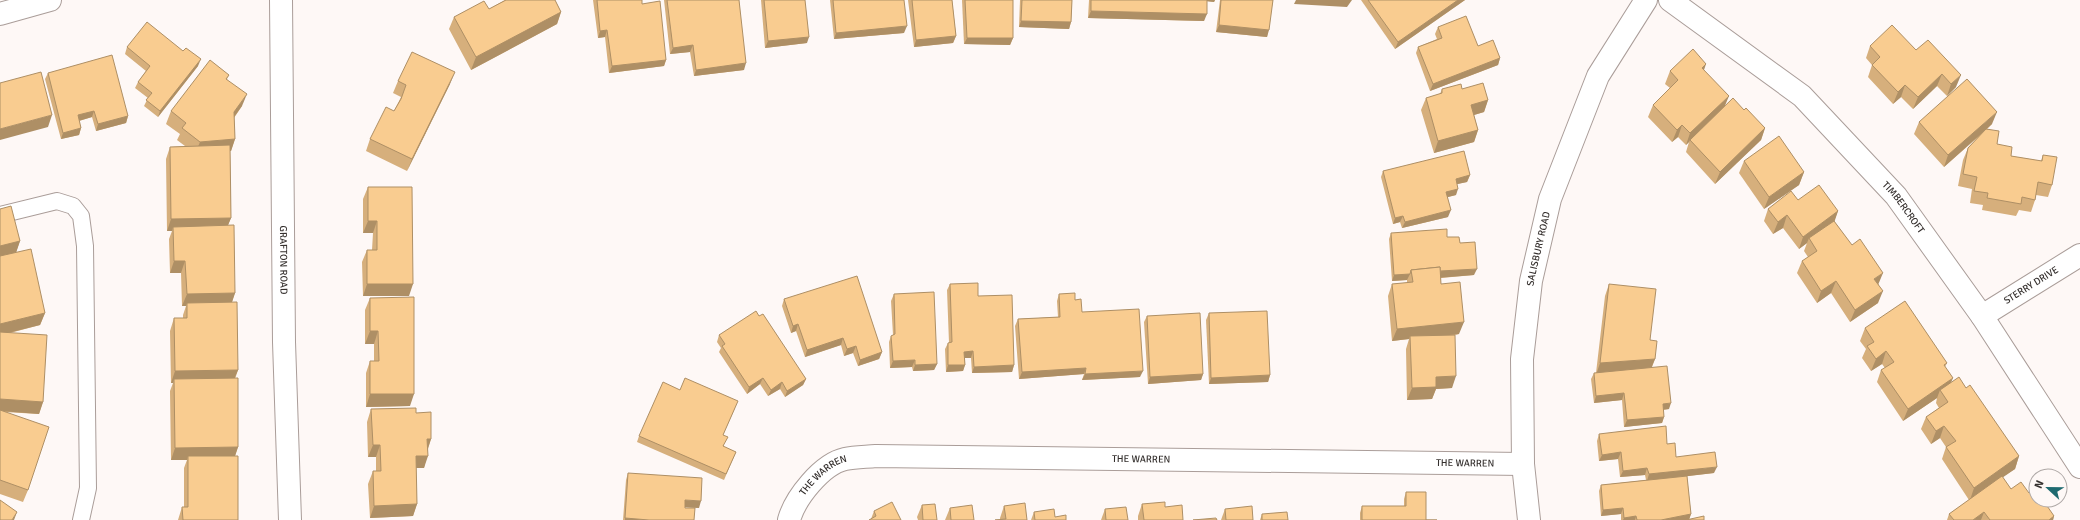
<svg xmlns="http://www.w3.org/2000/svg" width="2080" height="520" viewBox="0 0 2080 520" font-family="Signika,sans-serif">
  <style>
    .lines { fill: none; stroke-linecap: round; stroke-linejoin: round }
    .lane-casing { stroke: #aa9d99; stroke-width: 18 }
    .street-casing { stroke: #aa9d99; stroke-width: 24 }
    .secondary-casing { stroke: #aa9d99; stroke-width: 24 }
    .lane { stroke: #fff; stroke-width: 16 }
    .street { stroke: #fff; stroke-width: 22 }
    .secondary { stroke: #fff; stroke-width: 22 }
    .wall { fill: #d6af7c }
    .shaded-wall { fill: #ae8f65 }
    .building { fill: #f9cc90; stroke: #ae8f65 }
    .labels { text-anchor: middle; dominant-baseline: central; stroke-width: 4; stroke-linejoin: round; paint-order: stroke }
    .street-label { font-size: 10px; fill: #35302e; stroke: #fef8f6 }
  </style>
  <rect width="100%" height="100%" fill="#fef8f6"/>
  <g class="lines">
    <defs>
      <polyline id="lane" points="0,215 57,201 73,206 81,216 85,246 88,488 81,520"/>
      <g id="street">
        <path id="s1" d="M 1670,0 L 1802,96 L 1896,196 L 1982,316 L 2080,467"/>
        <polyline points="0,14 50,0"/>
        <path id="s2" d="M 1982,316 L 2080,255"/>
        <path id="s3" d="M 789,520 C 795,498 822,464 845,459 C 855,457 866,457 876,456 L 1523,464"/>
      </g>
      <g id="secondary">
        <path id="s4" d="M 281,0 L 284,342 L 290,520"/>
        <path id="s5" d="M 1529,520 L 1523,464 L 1522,359 L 1531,281 L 1550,199 L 1598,76 L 1646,0"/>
      </g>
    </defs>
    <!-- lane casing -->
    <use href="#lane" class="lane-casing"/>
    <!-- street casing -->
    <use href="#street" class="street-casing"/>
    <!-- secondary casing -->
    <use href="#secondary" class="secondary-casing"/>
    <!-- lane -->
    <use href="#lane" class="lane"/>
    <!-- street -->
    <use href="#street" class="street"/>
    <!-- secondary -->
    <use href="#secondary" class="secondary"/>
  </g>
  <!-- wall -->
  <g class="wall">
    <polygon points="505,0 555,0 561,12 557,24 471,70 449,29 454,17 489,9"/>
    <polygon points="593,0 642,0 642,4 666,60 664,66 609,73 605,37 598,38"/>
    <polygon points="664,0 739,0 744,70 694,76 690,52 670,54"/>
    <polygon points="761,0 805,0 807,43 765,48"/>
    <polygon points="830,0 904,0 904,33 834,39"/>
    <polygon points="908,0 952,0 956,36 953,43 914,47"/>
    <polygon points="962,0 1013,0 1013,38 1010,45 964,44"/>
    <polygon points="1020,0 1072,0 1071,22 1069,29 1019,27"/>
    <polygon points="1089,0 1215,0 1214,2 1207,1 1204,21 1088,18"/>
    <polygon points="1220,0 1273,0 1267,37 1216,32"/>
    <polygon points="1361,0 1465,0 1395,49"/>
    <polygon points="1438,27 1500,58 1498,65 1430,91 1416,53 1418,47 1437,39 1435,34"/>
    <polygon points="1870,46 1916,50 1956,87 1947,96 1937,86 1913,109 1901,97 1893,104 1868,77 1872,65 1866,58"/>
    <polygon points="127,47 198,66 158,117 144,106 148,98 135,88 138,82 146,71 125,54"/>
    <polygon points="1704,70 1725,106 1744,110 1765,128 1761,140 1715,184 1686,152 1689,142 1686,145 1678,137 1672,142 1648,117 1653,105 1670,88 1665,84 1670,71"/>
    <polygon points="48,73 128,116 126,123 96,131 92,117 79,121 81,128 79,135 61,139 45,79"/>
    <polygon points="229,75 227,79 242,106 234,118 235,139 231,151 230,151 231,218 228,225 235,293 232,302 238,370 235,379 238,447 235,456 238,520 178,520 182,507 184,507 184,468 187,460 171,460 170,391 173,383 171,383 170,331 174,318 183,318 183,315 186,306 182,306 181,273 170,273 169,239 172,231 167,231 166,159 170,147 185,146 177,140 180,134 166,124 171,111"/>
    <polygon points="398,81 450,84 407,171 366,151 370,139 394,111 401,97 393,93"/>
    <polygon points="1442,89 1488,100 1484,112 1474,115 1478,130 1474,142 1434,153 1421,110 1426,98 1440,94"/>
    <polygon points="1919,122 1992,124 1987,129 1997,144 2011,156 2041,161 2043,155 2052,185 2048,197 2036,195 2035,200 2031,212 2019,210 2016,216 1982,210 1983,205 1970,203 1972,189 1958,186 1963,160 1968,148 1978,137 1944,167 1914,134"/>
    <polygon points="1744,161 1804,172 1799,185 1764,209 1739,173"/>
    <polygon points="1383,171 1470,175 1467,182 1457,184 1456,195 1448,197 1448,217 1402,228 1400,222 1393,224 1381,177"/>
    <polygon points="368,187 409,296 363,296 362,262 367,250 372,250 373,233 363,233 363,199"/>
    <polygon points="1798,200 1838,211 1834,221 1879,285 1878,303 1850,322 1831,293 1817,303 1797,273 1802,261 1808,257 1804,251 1807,243 1799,249 1783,228 1773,234 1764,221 1768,209"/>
    <polygon points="0,209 20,241 16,252 45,313 40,325 10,333 43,402 39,414 4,412 28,490 23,502 0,494"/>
    <polygon points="1391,233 1447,237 1460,243 1474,275 1441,278 1441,284 1459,334 1455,335 1452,388 1436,389 1432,399 1407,400 1406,349 1409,339 1392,341 1388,296 1392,284 1407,283 1407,280 1392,281 1389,239"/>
    <polygon points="950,284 978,296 1014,365 1012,372 972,373 971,358 965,358 965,365 963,371 946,372 945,349 948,343 949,343 947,290"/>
    <polygon points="1609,284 1650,340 1655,359 1652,367 1669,409 1663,410 1664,417 1662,423 1624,427 1622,400 1594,403 1591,379 1594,373 1596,373 1605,296"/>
    <polygon points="894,294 937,364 934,370 913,371 912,367 890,368 889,342 891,336 893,335 891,301"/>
    <polygon points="1059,294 1075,300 1082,312 1140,377 1082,380 1084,374 1019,379 1015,326 1018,319 1058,317 1057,301"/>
    <polygon points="370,298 410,406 366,407 366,373 370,361 374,361 374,344 365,344 365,310"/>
    <polygon points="784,299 882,352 879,359 858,366 853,353 844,356 841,345 805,357 796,331 791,333 782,306"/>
    <polygon points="1209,313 1270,375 1268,382 1209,384 1206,320"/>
    <polygon points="759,316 806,379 803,385 785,397 780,389 768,396 760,384 747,394 719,352 721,348 717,342 719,335"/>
    <polygon points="1147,316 1203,374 1201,380 1148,384 1144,322"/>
    <polygon points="1865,328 1947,363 1945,367 1951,383 1966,388 2019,456 2015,469 2002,477 2011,489 2029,493 2054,516 2053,520 1947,520 1949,514 1969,500 1942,459 1946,447 1940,438 1931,444 1921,429 1926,417 1939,408 1936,403 1937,398 1903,421 1877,382 1881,370 1885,368 1882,364 1871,371 1862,358 1866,349 1860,341"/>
    <polygon points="680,390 735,408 723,435 724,447 736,452 724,480 637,442 639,436"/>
    <polygon points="371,409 416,413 431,439 428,449 424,468 416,468 417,504 413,516 370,518 368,484 373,471 376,471 376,457 368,457 367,422"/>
    <polygon points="1599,434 1667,444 1676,457 1714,473 1687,476 1691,514 1689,519 1704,520 1621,520 1621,514 1601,516 1599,491 1601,485 1646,480 1645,475 1620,477 1618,459 1599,461 1597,441"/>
    <polygon points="628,473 699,508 685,507 685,508 694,520 623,520 626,480"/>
    <polygon points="1406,492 1426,520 1437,520 1360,520 1360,513 1362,506 1404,506 1404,499"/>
    <polygon points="1142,504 1165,507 1183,520 1138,520 1138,516"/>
    <polygon points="922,505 937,520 918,520 917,517"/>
    <polygon points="1004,506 1027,520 1000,519 1000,518"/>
    <polygon points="950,508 974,520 945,520"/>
    <polygon points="1105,509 1128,520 1101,520"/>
    <polygon points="1225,509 1253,520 1221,520"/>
    <polygon points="874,511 901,520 871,519"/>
    <polygon points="1034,512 1055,517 1066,520 1031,520"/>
    <polygon points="1262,514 1288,520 1260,520"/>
  </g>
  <!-- shaded-wall -->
  <g class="shaded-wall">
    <polygon points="1206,0 1215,0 1214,2 1205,1"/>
    <polygon points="1296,0 1352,0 1347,7 1294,4"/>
    <polygon points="1458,0 1465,0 1395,49 1398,42"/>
    <polygon points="1091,11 1207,14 1204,21 1088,18"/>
    <polygon points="561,12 557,24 471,70 476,57"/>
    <polygon points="1021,21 1071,22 1069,29 1019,27"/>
    <polygon points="1219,25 1269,30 1267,37 1216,32"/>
    <polygon points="907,26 904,33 834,39 836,33"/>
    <polygon points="607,30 605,37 598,38 600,31"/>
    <polygon points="956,36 953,43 914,47 916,40"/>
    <polygon points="809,37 807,43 765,48 768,41"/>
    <polygon points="967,38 1013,38 1010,45 964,44"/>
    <polygon points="693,45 690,52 670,54 673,48"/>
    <polygon points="1500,58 1498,65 1430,91 1433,84"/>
    <polygon points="201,59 198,66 158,117 160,111"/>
    <polygon points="666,60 664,66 609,73 612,66"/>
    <polygon points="746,63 744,70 694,76 696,70"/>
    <polygon points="1706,64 1702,76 1702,68"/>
    <polygon points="455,72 450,84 407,171 412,159"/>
    <polygon points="1942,74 1937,86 1913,109 1918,97"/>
    <polygon points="1961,75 1956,87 1947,96 1951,84"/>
    <polygon points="1905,85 1901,97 1893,104 1898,92"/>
    <polygon points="247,94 242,106 229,124 234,112"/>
    <polygon points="1729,96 1724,108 1690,140 1689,142 1686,145 1690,133"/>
    <polygon points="1488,100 1484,112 1467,117 1471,105"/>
    <polygon points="94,111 92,117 75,122 78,115"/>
    <polygon points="1997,112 1992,124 1944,167 1948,155"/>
    <polygon points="52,115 48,127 0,140 0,129"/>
    <polygon points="128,116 126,123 96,131 98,124"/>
    <polygon points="1682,125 1678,137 1672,142 1677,130"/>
    <polygon points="81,128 79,135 61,139 63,133"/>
    <polygon points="1765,128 1761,140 1715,184 1720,172"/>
    <polygon points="1478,130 1474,142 1434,153 1438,141"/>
    <polygon points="235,139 231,151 195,154 200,142"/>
    <polygon points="1804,172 1799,185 1764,209 1769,197"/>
    <polygon points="1470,175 1467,182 1453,185 1456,179"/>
    <polygon points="1458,189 1456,195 1444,198 1446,192"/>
    <polygon points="1451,210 1448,217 1402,228 1405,222"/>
    <polygon points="1838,211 1834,223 1809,238 1807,243 1799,249 1803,237"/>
    <polygon points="1787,215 1783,228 1773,234 1778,222"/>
    <polygon points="1403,216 1400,222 1393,224 1395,218"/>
    <polygon points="231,218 226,230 173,227 172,231 167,231 171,219"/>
    <polygon points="368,221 377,221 373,233 363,233"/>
    <polygon points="20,241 16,253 0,257 0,246"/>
    <polygon points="174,261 185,261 181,273 170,273"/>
    <polygon points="1477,269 1474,275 1412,280 1412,273"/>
    <polygon points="1883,273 1878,285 1874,279"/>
    <polygon points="1410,274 1407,280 1392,281 1394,275"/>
    <polygon points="1836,281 1831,293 1817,303 1821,291"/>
    <polygon points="367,284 413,284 409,296 363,296"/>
    <polygon points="1883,291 1878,303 1850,322 1855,310"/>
    <polygon points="235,293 231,305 187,303 186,306 182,306 187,294"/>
    <polygon points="45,313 40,325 0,335 0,324"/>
    <polygon points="1464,322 1459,334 1410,339 1410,336 1409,339 1392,341 1397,329"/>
    <polygon points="798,324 796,331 791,333 793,326"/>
    <polygon points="370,331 378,331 374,344 365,344"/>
    <polygon points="843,338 841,345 805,357 807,350"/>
    <polygon points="856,346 853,353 844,356 847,349"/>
    <polygon points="973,351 971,358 962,358 964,352"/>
    <polygon points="1886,351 1882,364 1871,371 1876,359"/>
    <polygon points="882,352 879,359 858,366 860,360"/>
    <polygon points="1655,359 1650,371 1596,375 1600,363"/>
    <polygon points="915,360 912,367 890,368 893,361"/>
    <polygon points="937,364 934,370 913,371 915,365"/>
    <polygon points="948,365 965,365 963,371 946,372"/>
    <polygon points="1014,365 1012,372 972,373 974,367"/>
    <polygon points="1086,368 1084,374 1019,379 1022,372"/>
    <polygon points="238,370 233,382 174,379 173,383 171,383 175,371"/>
    <polygon points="1143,371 1140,377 1082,380 1085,374"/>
    <polygon points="1203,374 1201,380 1148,384 1150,377"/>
    <polygon points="1270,375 1268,382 1209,384 1211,378"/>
    <polygon points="1456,376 1452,388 1436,389 1432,399 1407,400 1412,388 1436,377"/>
    <polygon points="763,378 760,384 747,394 749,387"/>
    <polygon points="1953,378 1948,390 1940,390 1937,398 1903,421 1908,409"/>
    <polygon points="806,379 803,385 785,397 787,391"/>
    <polygon points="782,382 780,389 768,396 771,390"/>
    <polygon points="1624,393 1622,400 1594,403 1596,396"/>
    <polygon points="370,394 414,394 410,406 366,407"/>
    <polygon points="0,399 43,402 39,414 0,411"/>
    <polygon points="1671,403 1669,409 1660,410 1663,404"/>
    <polygon points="1664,417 1662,423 1624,427 1627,420"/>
    <polygon points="1944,426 1940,438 1931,444 1936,431"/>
    <polygon points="427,439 431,439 427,451"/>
    <polygon points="373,445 380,445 376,457 368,457"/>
    <polygon points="238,447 234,459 188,456 187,460 171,460 175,448"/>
    <polygon points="1621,452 1618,459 1599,461 1602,455"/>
    <polygon points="416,456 428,456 424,468 411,468"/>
    <polygon points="2019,456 2015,469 1970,500 1974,488"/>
    <polygon points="1717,467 1714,473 1647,481 1649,474"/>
    <polygon points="1647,468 1645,475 1620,477 1623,471"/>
    <polygon points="685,500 701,501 699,508 682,507"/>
    <polygon points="417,504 413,516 370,518 374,506"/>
    <polygon points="1623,508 1621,514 1601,516 1603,510"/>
    <polygon points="17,512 14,520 12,520"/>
    <polygon points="1984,512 1981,520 1973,520"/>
    <polygon points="1691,514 1689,520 1661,520"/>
    <polygon points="1636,516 1635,520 1623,520 1624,518"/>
    <polygon points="2054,516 2053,520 2049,520"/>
    <polygon points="625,518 649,520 625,520"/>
  </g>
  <!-- building -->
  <g class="building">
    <polygon points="506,0 555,0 561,12 476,57 454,17 484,1 489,9"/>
    <polygon points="597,0 642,0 642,4 660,1 666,60 612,66 607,30 600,31"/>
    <polygon points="667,0 739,0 746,63 696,70 693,45 673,48"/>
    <polygon points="764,0 805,0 809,37 768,41"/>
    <polygon points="833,0 904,0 907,26 836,33"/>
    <polygon points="912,0 952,0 956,36 916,40"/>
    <polygon points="965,0 1013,0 1013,38 967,38"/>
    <polygon points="1022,0 1072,0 1071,22 1021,21"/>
    <polygon points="1091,0 1207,0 1207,14 1091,11"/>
    <polygon points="1221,0 1273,0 1269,30 1219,25"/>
    <polygon points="1368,0 1458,0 1398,42"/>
    <polygon points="1466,16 1478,46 1493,40 1500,58 1433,84 1418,47 1442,38 1438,27"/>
    <polygon points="147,22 183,51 186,48 201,59 160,111 146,100 152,93 138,82 150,66 127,47"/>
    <polygon points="1892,25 1916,50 1928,40 1961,75 1951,84 1942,74 1918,97 1905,85 1898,92 1872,65 1880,57 1870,46"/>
    <polygon points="1693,49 1706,64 1702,68 1729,96 1690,133 1682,125 1677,130 1653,105 1678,80 1670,71"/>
    <polygon points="412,52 455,72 412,159 370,139 386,107 394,111 401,99 406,85 398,81"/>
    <polygon points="112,55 128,116 98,124 94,111 78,115 81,128 63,133 48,73"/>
    <polygon points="210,60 229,75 226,79 247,94 234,112 235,139 200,142 182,128 186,123 171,111"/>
    <polygon points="41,72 52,115 0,129 0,83"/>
    <polygon points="1967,79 1997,112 1948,155 1919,122"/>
    <polygon points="1483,83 1488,100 1471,105 1478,130 1438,141 1426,98 1442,93 1442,89 1461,84 1462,89"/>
    <polygon points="1733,98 1744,110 1746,108 1765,128 1720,172 1690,140"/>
    <polygon points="1986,129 1999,131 1997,144 2012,147 2011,156 2042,161 2043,155 2057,157 2052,185 2038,182 2035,200 2022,197 2021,204 1987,198 1988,193 1974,191 1977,177 1963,174 1968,148"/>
    <polygon points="1779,136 1804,172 1769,197 1744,161"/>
    <polygon points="230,145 231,218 171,219 170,147"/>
    <polygon points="1464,151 1470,175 1456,179 1458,189 1446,192 1451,210 1405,222 1403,216 1395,218 1383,171"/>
    <polygon points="1819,185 1838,211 1803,237 1787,215 1778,222 1768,209 1791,191 1798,200"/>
    <polygon points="368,187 412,187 413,284 367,284 367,250 377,250 377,221 368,221"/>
    <polygon points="11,206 20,241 0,246 0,209"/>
    <polygon points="1834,221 1852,245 1860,239 1883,273 1874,279 1883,291 1855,310 1836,281 1821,291 1802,261 1817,251 1809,238"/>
    <polygon points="234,225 235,293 187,294 185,261 174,261 173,227"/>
    <polygon points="1447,229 1447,237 1459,237 1460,243 1475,242 1477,269 1440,271 1440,267 1411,270 1410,274 1394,275 1391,233"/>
    <polygon points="31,249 45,313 0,324 0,256"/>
    <polygon points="1440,267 1441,284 1460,282 1464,322 1397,329 1392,284 1413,282 1411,270"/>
    <polygon points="857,276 882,352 860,360 856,346 847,349 843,338 807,350 798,324 793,326 784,299"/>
    <polygon points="978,283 978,296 1012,295 1014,365 974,367 973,351 964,352 965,365 948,365 948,343 952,342 950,284"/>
    <polygon points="1609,284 1656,289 1650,340 1657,341 1655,359 1600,363"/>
    <polygon points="934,292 937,364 915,365 915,360 893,361 891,336 895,334 894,294"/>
    <polygon points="1075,293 1075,300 1081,299 1082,312 1139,309 1143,371 1085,374 1086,368 1022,372 1018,319 1060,317 1059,294"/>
    <polygon points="414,297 414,394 370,394 370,361 379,361 378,331 370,331 370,298"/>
    <polygon points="1905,301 1947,363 1944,365 1953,378 1908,409 1881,370 1894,362 1886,351 1876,359 1867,346 1874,342 1865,328"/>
    <polygon points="237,302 238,370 175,371 174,318 187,318 187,303"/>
    <polygon points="756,311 759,316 763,314 806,379 787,391 782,382 771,390 763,378 749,387 722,346 725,344 719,335"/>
    <polygon points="1267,311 1270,375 1211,378 1209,313"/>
    <polygon points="1200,313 1203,374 1150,377 1147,316"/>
    <polygon points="0,332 47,335 43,402 0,399"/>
    <polygon points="1455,335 1456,376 1436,377 1436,387 1412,388 1410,336"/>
    <polygon points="1667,366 1671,403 1663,404 1664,417 1627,420 1624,393 1596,396 1594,373"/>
    <polygon points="1959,377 1966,388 1970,385 2019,456 1974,488 1946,447 1956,441 1944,426 1936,431 1926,417 1948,402 1940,390"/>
    <polygon points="238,378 238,447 175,448 174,379"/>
    <polygon points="685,378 738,401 723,435 728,437 723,446 736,452 726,474 639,436 663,382 680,390"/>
    <polygon points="416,408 416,413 431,412 431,439 427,439 428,456 416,456 417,504 374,506 373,471 381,471 380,445 373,445 371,409"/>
    <polygon points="0,410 49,427 28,490 0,480"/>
    <polygon points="1666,426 1667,444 1675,443 1676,457 1715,452 1717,467 1649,474 1647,468 1623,471 1621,452 1602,455 1599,434"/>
    <polygon points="188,456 238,456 238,520 183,520 182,507 188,507"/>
    <polygon points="628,473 702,478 701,501 685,500 685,508 695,508 694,520 649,520 625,518"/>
    <polygon points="1687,476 1691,514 1661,520 1637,520 1636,516 1624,518 1623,508 1603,510 1601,485"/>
    <polygon points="2002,476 2011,489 2021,482 2029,493 2035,489 2036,490 2036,500 2043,500 2054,516 2049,520 1990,520 1984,512 1973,520 1954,520 1949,514"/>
    <polygon points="1406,492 1426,492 1426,520 1437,520 1362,520 1362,506 1406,506"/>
    <polygon points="0,500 17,512 12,520 0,520"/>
    <polygon points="892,502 901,520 869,520 876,516 874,511"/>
    <polygon points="1165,502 1165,507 1182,505 1183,520 1144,520 1142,504"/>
    <polygon points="1025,503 1027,520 995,520 1006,519 1004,506"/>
    <polygon points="935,504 937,520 923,520 922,505"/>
    <polygon points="972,505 974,520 951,520 950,508"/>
    <polygon points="1252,506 1253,520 1226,520 1225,509"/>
    <polygon points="1126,507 1128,520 1106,520 1105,509"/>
    <polygon points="1054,509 1055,517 1066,515 1066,520 1035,520 1034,512"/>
    <polygon points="1287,512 1288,520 1262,520 1262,514"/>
    <polygon points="1704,516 1704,520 1686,520"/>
    <polygon points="1216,518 1217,520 1193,520"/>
  </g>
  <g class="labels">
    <!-- street labels -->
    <g class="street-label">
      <text stroke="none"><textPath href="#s1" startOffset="314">TIMBERCROFT</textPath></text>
      <text stroke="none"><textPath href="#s5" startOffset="273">SALISBURY ROAD</textPath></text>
      <text stroke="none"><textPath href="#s4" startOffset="260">GRAFTON ROAD</textPath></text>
      <text stroke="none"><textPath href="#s2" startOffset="58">STERRY DRIVE</textPath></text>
      <text stroke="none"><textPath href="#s3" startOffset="382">THE WARREN</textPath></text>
      <text stroke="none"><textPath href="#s3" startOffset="706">THE WARREN</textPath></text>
      <text stroke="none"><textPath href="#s3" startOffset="58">THE WARREN</textPath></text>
    </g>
  </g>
  <!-- north arrow -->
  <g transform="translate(2048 488) rotate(292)"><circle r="19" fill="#fef8f6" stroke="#aea8a6"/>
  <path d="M0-3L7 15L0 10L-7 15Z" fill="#1e6a70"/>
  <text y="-6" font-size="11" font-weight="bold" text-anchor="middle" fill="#35302e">N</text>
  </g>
</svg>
